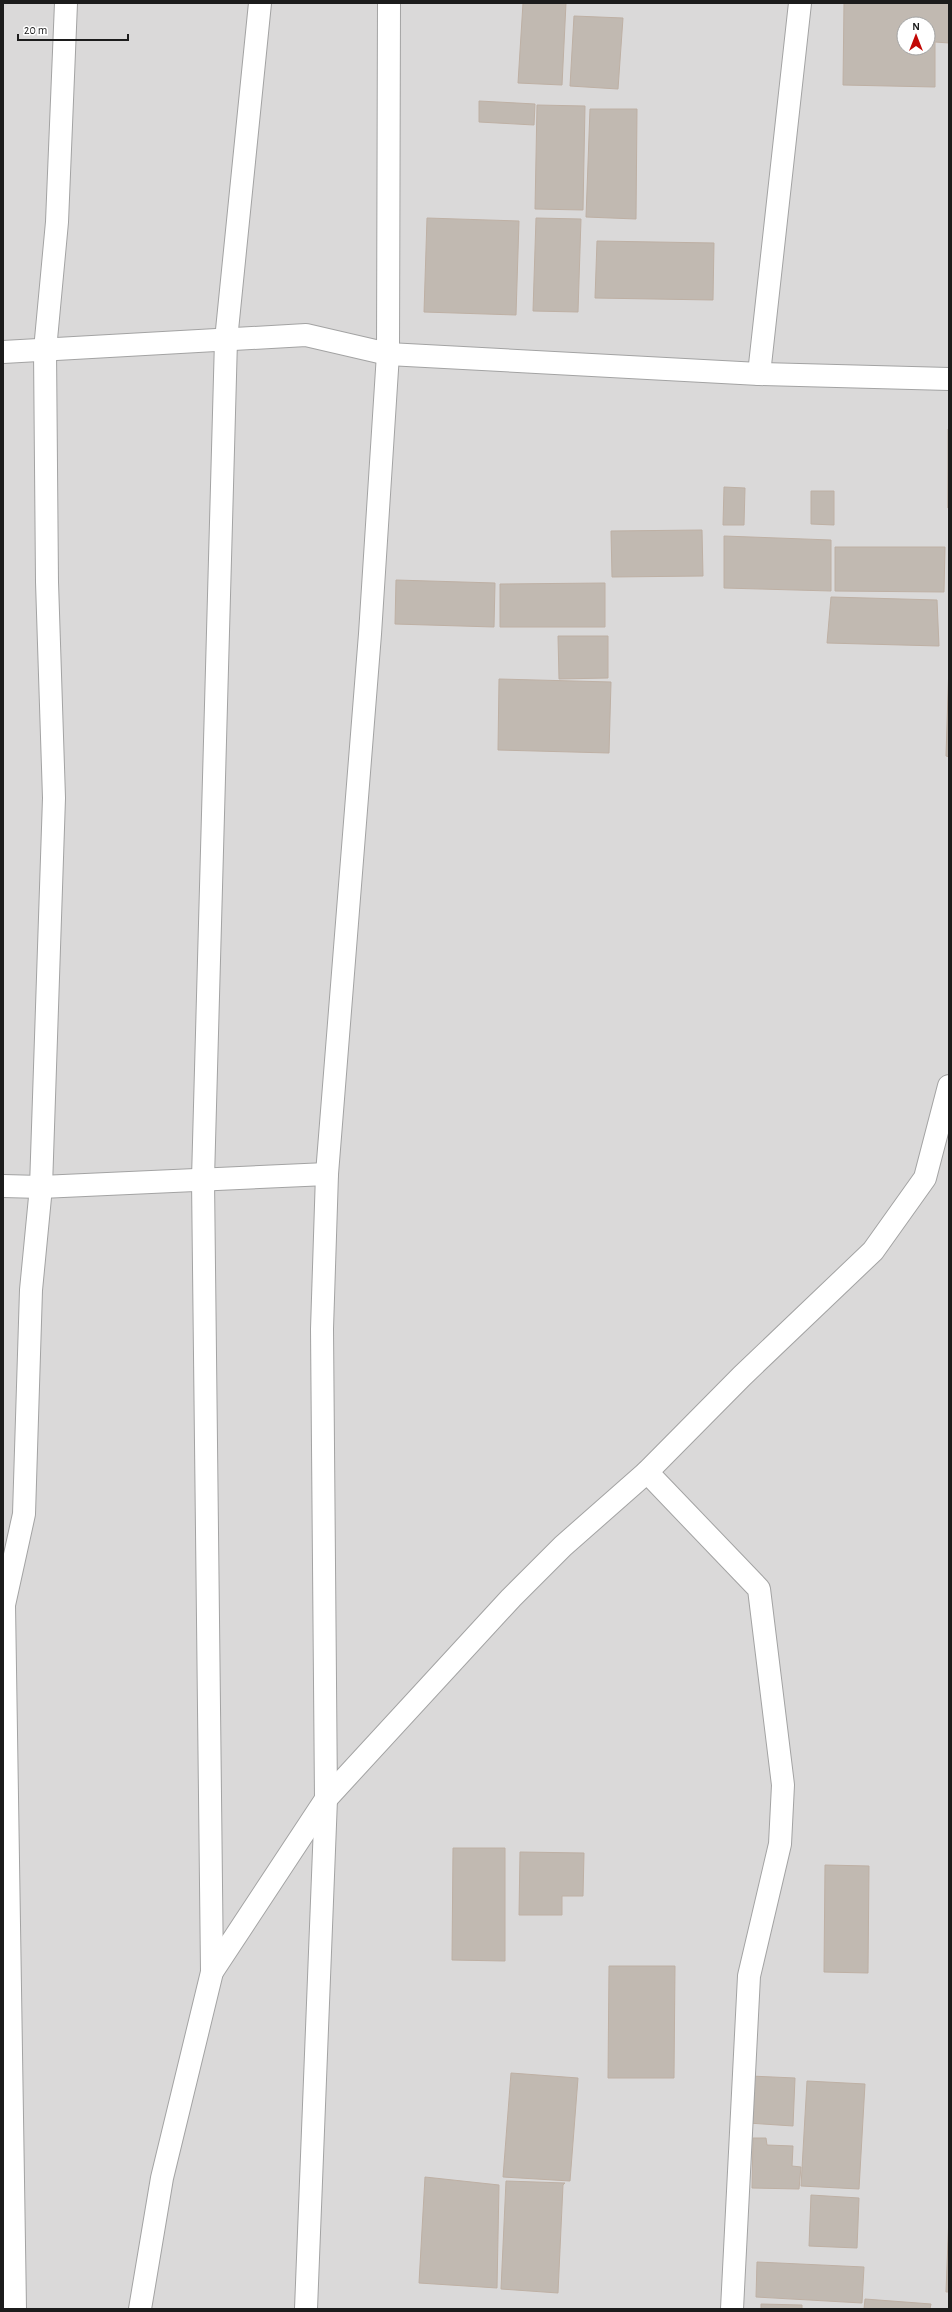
<svg xmlns="http://www.w3.org/2000/svg" width="952" height="2312" viewBox="0 0 952 2312" font-family="'Alegreya Sans',sans-serif">
  <style>
    .residential { fill: #dad9d9; fill-rule: evenodd }
    .building { fill: #c1b9b1; stroke: #beb0a4; fill-rule: evenodd }
    .lines { fill: none; stroke-linecap: round; stroke-linejoin: round }
    .street-casing { stroke: #a3a3a3; stroke-width: 24 }
    .street { stroke: #fff; stroke-width: 22 }
  </style>
  <rect width="100%" height="100%" fill="#ede9e1"/>
  <!-- residential -->
  <path class="residential" d="M 3,3 L 949,3 L 949,2309 L 3,2309 ZM 904,24 L 928,24 L 928,48 L 904,48 Z"/>
  <!-- building -->
  <g class="building">
    <polygon points="523,3 566,3 562,85 518,83"/>
    <path d="M 844,3 L 949,3 L 949,43 L 935,42 L 935,87 L 843,85 ZM 904,24 L 928,24 L 928,48 L 904,48 Z"/>
    <polygon points="574,16 623,18 618,89 570,86"/>
    <polygon points="479,101 535,104 534,125 479,122"/>
    <polygon points="537,105 585,106 583,210 535,209"/>
    <polygon points="590,109 637,109 636,219 586,217"/>
    <polygon points="427,218 519,221 516,315 424,312"/>
    <polygon points="536,218 581,219 578,312 533,311"/>
    <polygon points="597,241 714,243 713,300 595,298"/>
    <polygon points="948,429 949,429 948,508"/>
    <polygon points="724,487 745,488 744,525 723,525"/>
    <polygon points="811,491 834,491 834,525 811,524"/>
    <polygon points="702,530 703,576 612,577 611,531"/>
    <polygon points="724,536 831,540 831,591 724,588"/>
    <polygon points="835,547 945,547 944,592 835,591"/>
    <polygon points="396,580 495,583 494,627 395,624"/>
    <polygon points="605,583 605,627 500,627 500,584"/>
    <polygon points="831,597 937,600 939,646 827,643"/>
    <polygon points="558,636 608,636 608,678 559,679"/>
    <polygon points="949,663 949,757 946,756"/>
    <polygon points="499,679 611,682 609,753 498,750"/>
    <polygon points="453,1848 505,1848 505,1961 452,1960"/>
    <polygon points="520,1852 584,1853 583,1896 562,1896 562,1915 519,1915"/>
    <polygon points="825,1865 869,1866 868,1973 824,1972"/>
    <polygon points="609,1966 675,1966 674,2078 608,2078"/>
    <polygon points="511,2073 578,2078 570,2181 503,2177"/>
    <polygon points="750,2076 795,2078 793,2126 748,2123"/>
    <polygon points="807,2081 865,2084 859,2189 801,2186"/>
    <polygon points="753,2138 766,2138 767,2145 793,2146 792,2166 801,2167 799,2189 752,2188"/>
    <polygon points="425,2177 499,2185 497,2288 419,2283"/>
    <polygon points="506,2181 565,2183 563,2185 558,2293 501,2289"/>
    <polygon points="811,2195 859,2198 857,2248 809,2246"/>
    <polygon points="949,2215 949,2292 946,2292"/>
    <polygon points="757,2262 864,2267 862,2303 756,2297"/>
    <polygon points="865,2299 931,2304 930,2309 864,2309"/>
    <polygon points="761,2304 802,2305 802,2309 761,2309"/>
  </g>
  <g class="lines">
    <defs>
      <g id="street">
        <polyline points="3,352 306,335 388,354 759,374 949,379"/>
        <polyline points="759,374 800,3"/>
        <polyline points="3,1186 41,1187 327,1174"/>
        <polyline points="647,1472 759,1589 783,1785 780,1844 749,1976 732,2309"/>
        <polyline points="212,1972 203,1179 226,340 260,3"/>
        <polyline points="15,2309 4,1605 24,1514 31,1290 41,1187 54,798 47,582 45,350 57,222 66,3"/>
        <polyline points="140,2309 162,2178 212,1972 326,1799 511,1598 563,1546 647,1472 742,1376 873,1251 925,1178 949,1086"/>
        <polyline points="306,2309 326,1799 322,1329 327,1174 370,634 388,354 389,3"/>
      </g>
    </defs>
    <!-- street casing -->
    <use href="#street" class="street-casing"/>
    <!-- street -->
    <use href="#street" class="street"/>
  </g>
  <!-- border -->
  <rect width="952" height="2312" fill="none" stroke="#1c1c1c" stroke-width="8"/>
  <!-- north arrow -->
  <g transform="translate(916 36)"><circle r="19" fill="#ffffff" stroke="#a4a4a4"/>
  <path d="M0-3L7 15L0 10L-7 15Z" fill="#c20805"/>
  <text y="-6" font-size="11" font-weight="bold" text-anchor="middle" fill="#1c1c1c">N</text>
  </g>
  <!-- scale -->
  <path d="M18 34v6h110v-6" fill="none" stroke="#1c1c1c" stroke-width="2"/>
  <text x="24" y="34" font-size="12" fill="#1c1c1c" stroke="#ffffff" stroke-width="3" paint-order="stroke">20 m</text>
</svg>
